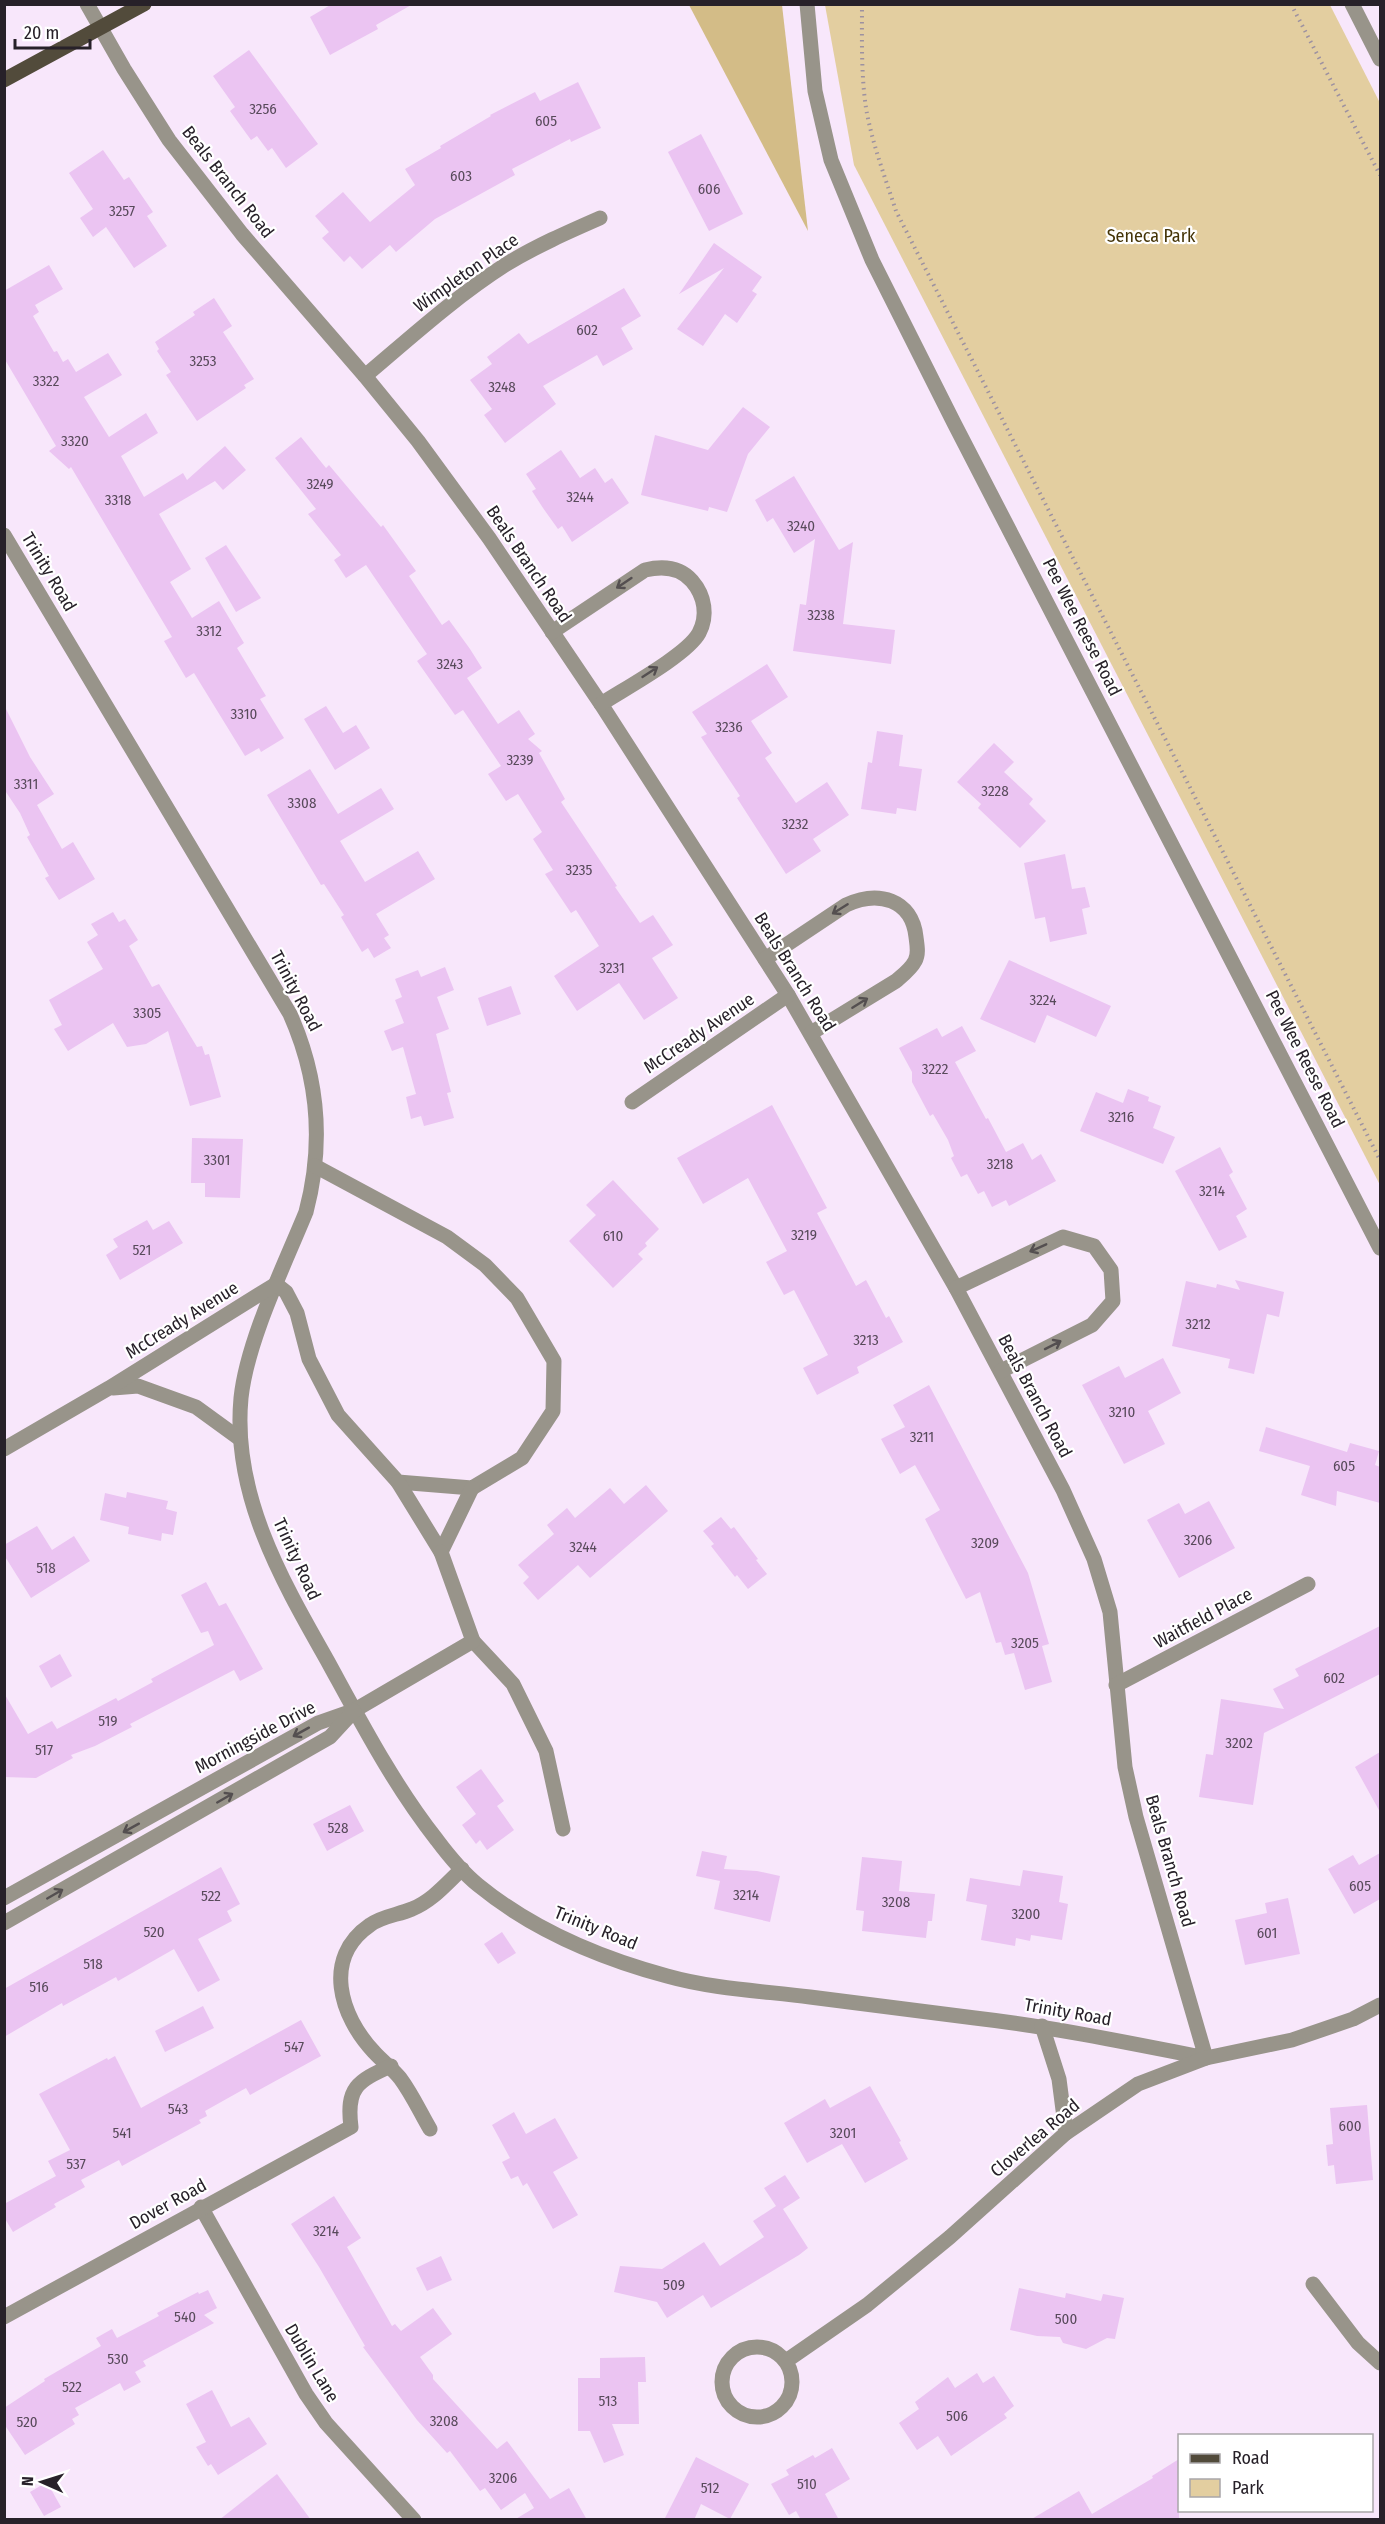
<svg xmlns="http://www.w3.org/2000/svg" width="1385" height="2524" viewBox="0 0 1385 2524" font-family="'Fira Sans Condensed',sans-serif">
  <style>
    .green { fill: #e3cea0 }
    .forest { fill: #d3bc87 }
    .building { fill: #ebc4f2 }
    .lines { fill: none; stroke-linecap: round; stroke-linejoin: round }
    .path { stroke: #9d91a0; stroke-width: 4; stroke-dasharray: 1.5 4.5; stroke-linecap: butt }
    .minor { stroke: #98948a; stroke-width: 15 }
    .major { stroke: #524b3b; stroke-width: 15 }
    .oneway { stroke: #544f50 }
    .labels { text-anchor: middle; dominant-baseline: central; stroke-width: 4.5; stroke-linejoin: round; paint-order: stroke }
    .number-label { font-size: 15px; fill: #584a5b }
    .street-label { font-size: 18px; fill: #272129; stroke: #fff }
    .park-label { font-size: 18px; fill: #443407; stroke: #fff }
  </style>
  <rect width="100%" height="100%" fill="#f8e7fb"/>
  <!-- green -->
  <polygon class="green" points="825,5 1330,5 1380,103 1380,1185 854,165"/>
  <!-- forest -->
  <polygon class="forest" points="689,5 782,5 808,231"/>
  <!-- building -->
  <g class="building">
    <polygon points="332,4 413,4 376,25 378,29 330,55 310,17"/>
    <polygon points="249,50 318,144 286,168 272,148 268,151 257,136 251,140 230,111 235,107 213,76"/>
    <polygon points="578,82 601,128 571,142 570,139 512,169 515,175 435,219 396,252 390,245 362,269 350,256 344,262 322,238 329,232 315,216 343,192 370,222 415,185 405,169 441,148 440,146 491,116 490,115 535,92 540,101"/>
    <polygon points="701,134 743,214 709,231 668,152"/>
    <polygon points="103,150 124,180 129,177 153,212 147,216 167,246 134,268 106,227 93,237 80,218 93,209 69,173"/>
    <polygon points="714,243 762,277 752,291 757,294 737,323 725,314 703,346 677,329 724,268 679,294"/>
    <polygon points="49,265 63,289 35,305 39,312 33,316 54,352 57,351 63,362 68,359 76,372 108,353 122,375 84,397 109,437 146,413 158,433 121,456 144,497 183,473 187,480 225,446 246,470 223,490 215,481 159,514 191,569 170,582 192,618 219,601 244,643 237,648 266,696 260,699 284,738 261,752 259,748 245,756 194,673 186,678 164,641 172,637 71,467 69,469 49,451 56,446 4,358 4,291"/>
    <polygon points="624,288 641,316 621,328 633,349 603,366 597,355 543,386 556,404 505,443 484,415 492,409 470,380 492,364 487,357 519,333 528,344"/>
    <polygon points="214,298 232,326 223,332 254,379 244,385 246,388 197,421 166,375 171,372 157,351 159,349 155,342 195,315 193,312"/>
    <polygon points="743,407 770,427 748,454 727,512 709,507 708,511 641,495 655,435 708,450"/>
    <polygon points="301,437 326,468 329,465 381,527 383,525 416,571 409,576 442,625 449,620 470,649 482,668 467,678 498,724 519,710 535,734 528,739 542,751 539,753 565,799 561,802 617,886 615,887 640,923 653,915 673,945 652,958 678,998 644,1020 619,983 577,1011 554,976 599,946 576,910 571,913 545,874 553,870 533,839 542,832 518,794 506,801 488,774 501,766 463,710 455,715 417,661 427,654 411,631 366,565 346,578 334,560 341,555 308,514 316,509 275,458"/>
    <polygon points="561,450 580,478 595,468 605,483 612,478 629,503 572,542 562,526 558,529 543,508 532,491 536,489 526,474"/>
    <polygon points="794,476 839,550 853,542 843,624 895,630 891,664 793,651 800,604 806,605 815,539 794,553 773,518 767,522 755,500"/>
    <polygon points="226,545 261,598 236,612 205,558"/>
    <polygon points="767,664 788,697 751,721 772,753 765,758 796,803 827,782 849,815 813,839 821,851 786,874 737,798 740,796 701,737 707,734 692,712"/>
    <polygon points="4,705 30,757 54,794 37,805 62,849 73,842 95,879 59,900 45,878 49,876 27,837 30,835 20,813 4,789"/>
    <polygon points="326,706 343,733 356,725 370,748 335,770 304,719"/>
    <polygon points="877,731 903,735 899,766 922,769 916,811 897,808 896,814 861,809 868,762 872,763"/>
    <polygon points="994,743 1014,762 1004,772 1033,799 1029,804 1046,821 1020,848 978,808 981,804 957,782"/>
    <polygon points="310,769 338,814 381,788 394,809 340,841 365,882 418,851 435,879 376,914 389,935 384,938 391,948 374,958 368,948 362,952 341,917 344,915 324,884 321,885 267,795"/>
    <polygon points="1065,854 1072,889 1085,887 1090,907 1082,909 1087,934 1050,942 1045,917 1035,919 1024,863"/>
    <polygon points="113,912 119,922 125,919 138,940 129,946 152,987 159,984 197,1047 202,1046 205,1055 209,1054 221,1097 190,1106 168,1031 146,1044 127,1047 113,1023 68,1051 54,1029 62,1025 49,1000 103,969 87,942 98,935 91,924"/>
    <polygon points="1009,960 1111,1006 1096,1037 1047,1015 1035,1043 980,1019"/>
    <polygon points="445,967 454,990 437,997 449,1029 436,1034 451,1092 447,1093 454,1118 424,1126 421,1116 411,1119 406,1097 416,1094 403,1047 392,1051 384,1031 404,1023 395,1000 402,997 395,979 418,970 421,977"/>
    <polygon points="511,986 521,1014 487,1026 478,998"/>
    <polygon points="962,1026 976,1051 955,1062 986,1119 988,1118 1006,1152 1023,1143 1032,1160 1041,1154 1056,1181 1009,1206 1006,1200 992,1207 984,1191 978,1194 967,1174 961,1177 951,1158 954,1156 948,1140 933,1114 930,1116 912,1082 912,1072 899,1048 937,1028 942,1037"/>
    <polygon points="1128,1089 1149,1097 1148,1101 1161,1106 1153,1128 1175,1137 1163,1164 1080,1131 1096,1092 1123,1103"/>
    <polygon points="772,1105 827,1208 817,1213 856,1286 866,1280 886,1318 889,1316 903,1342 857,1367 859,1373 817,1395 803,1368 828,1355 794,1290 784,1295 766,1262 787,1251 748,1178 703,1204 677,1158"/>
    <polygon points="192,1138 243,1139 240,1198 205,1197 205,1183 191,1183"/>
    <polygon points="1220,1147 1233,1172 1229,1175 1247,1209 1236,1216 1247,1237 1219,1251 1175,1171"/>
    <polygon points="613,1180 659,1229 645,1243 647,1246 638,1254 643,1259 613,1288 569,1241 596,1215 586,1205"/>
    <polygon points="147,1220 153,1230 169,1221 183,1243 120,1280 106,1255 118,1247 113,1239"/>
    <polygon points="1235,1280 1284,1292 1279,1317 1267,1314 1254,1374 1228,1368 1230,1359 1172,1346 1186,1281 1216,1288 1217,1284 1240,1290"/>
    <polygon points="1163,1358 1181,1393 1148,1411 1165,1444 1124,1464 1082,1385 1119,1366 1125,1378"/>
    <polygon points="929,1385 1028,1573 1049,1644 1042,1646 1052,1682 1025,1690 1014,1653 1005,1655 1001,1642 996,1643 980,1592 966,1599 925,1519 940,1510 915,1465 900,1474 881,1439 905,1427 893,1405"/>
    <polygon points="1266,1427 1347,1452 1350,1443 1379,1451 1375,1465 1380,1467 1380,1503 1337,1491 1336,1506 1301,1495 1310,1466 1259,1451"/>
    <polygon points="646,1485 668,1511 590,1578 578,1565 538,1600 523,1583 529,1577 518,1565 554,1534 547,1525 567,1508 575,1518 610,1488 624,1504"/>
    <polygon points="127,1492 168,1501 166,1509 177,1512 173,1535 162,1533 161,1541 128,1534 129,1527 100,1520 105,1493 126,1498"/>
    <polygon points="1209,1501 1235,1548 1179,1578 1147,1520 1179,1503 1185,1514"/>
    <polygon points="721,1517 731,1529 734,1527 758,1559 756,1560 767,1574 748,1589 737,1575 735,1577 711,1546 714,1544 703,1531"/>
    <polygon points="37,1526 52,1550 74,1536 90,1561 31,1598 4,1555 4,1545"/>
    <polygon points="206,1582 219,1606 226,1603 263,1669 240,1681 234,1670 130,1724 132,1727 95,1746 71,1755 73,1758 36,1778 4,1777 4,1693 28,1734 52,1721 57,1729 116,1698 118,1701 153,1682 151,1679 214,1645 208,1631 201,1633 181,1595"/>
    <polygon points="1380,1626 1380,1674 1264,1733 1253,1805 1199,1797 1206,1754 1213,1755 1221,1699 1284,1709 1273,1689 1299,1676 1295,1669"/>
    <polygon points="60,1654 72,1676 51,1688 39,1666"/>
    <polygon points="1380,1752 1380,1812 1355,1767"/>
    <polygon points="481,1769 504,1801 497,1806 514,1830 487,1850 480,1840 476,1844 462,1825 476,1814 456,1787"/>
    <polygon points="350,1805 364,1831 327,1851 313,1824"/>
    <polygon points="702,1851 727,1856 724,1869 757,1871 780,1876 770,1922 714,1909 720,1881 696,1876"/>
    <polygon points="1380,1853 1380,1899 1354,1914 1328,1869 1353,1855 1359,1865"/>
    <polygon points="862,1857 902,1861 899,1891 935,1894 932,1921 928,1921 926,1938 862,1931 864,1911 856,1910"/>
    <polygon points="221,1867 240,1904 227,1911 232,1921 198,1939 220,1980 198,1992 174,1949 118,1981 116,1977 63,2006 62,2003 4,2037 4,1989"/>
    <polygon points="1023,1870 1063,1876 1059,1902 1068,1904 1062,1940 1031,1935 1030,1941 1016,1938 1015,1946 981,1940 987,1905 966,1901 970,1878 1020,1886"/>
    <polygon points="1288,1898 1300,1954 1245,1965 1235,1920 1267,1913 1265,1903"/>
    <polygon points="502,1932 516,1953 498,1964 484,1944"/>
    <polygon points="203,2006 214,2028 165,2052 155,2031"/>
    <polygon points="301,2020 321,2056 250,2095 246,2088 205,2111 207,2116 199,2120 201,2123 122,2166 119,2160 81,2180 85,2187 54,2204 56,2207 13,2232 4,2217 4,2204 56,2176 48,2161 70,2150 39,2094 107,2058 108,2060 115,2056 141,2108"/>
    <polygon points="870,2086 901,2141 899,2142 908,2159 865,2183 842,2144 807,2163 784,2123 825,2099 830,2108"/>
    <polygon points="1367,2105 1373,2180 1336,2184 1334,2165 1328,2166 1326,2145 1333,2144 1330,2108"/>
    <polygon points="514,2112 526,2134 555,2118 578,2158 553,2172 578,2215 553,2229 527,2183 523,2186 518,2176 511,2179 502,2162 510,2158 492,2125"/>
    <polygon points="785,2175 800,2198 783,2209 808,2248 799,2255 711,2308 703,2295 667,2318 657,2302 614,2292 620,2266 662,2269 704,2242 720,2266 764,2237 753,2221 776,2206 764,2188"/>
    <polygon points="334,2196 361,2238 347,2247 392,2326 395,2324 401,2331 433,2308 452,2334 420,2357 433,2375 433,2379 497,2449 507,2441 550,2499 569,2488 587,2520 514,2520 534,2508 525,2493 501,2510 485,2488 480,2491 450,2451 447,2453 417,2420 363,2347 365,2346 319,2267 291,2224"/>
    <polygon points="441,2256 452,2280 427,2291 416,2268"/>
    <polygon points="1019,2288 1065,2298 1066,2293 1101,2301 1103,2294 1124,2298 1115,2339 1107,2338 1086,2349 1063,2343 1060,2337 1037,2336 1010,2330"/>
    <polygon points="208,2290 217,2308 204,2315 214,2323 143,2361 146,2366 135,2372 141,2382 124,2391 120,2383 75,2408 79,2415 72,2419 75,2424 25,2455 4,2424 4,2408 45,2381 44,2379 101,2346 96,2338 112,2329 117,2338 159,2316 157,2313 198,2292 199,2294"/>
    <polygon points="645,2357 646,2382 638,2382 639,2424 612,2424 624,2455 604,2463 590,2431 578,2431 578,2378 600,2378 600,2358"/>
    <polygon points="977,2373 983,2383 994,2376 1014,2406 1004,2414 1007,2418 951,2456 938,2436 917,2450 899,2423 919,2409 915,2402 948,2377 955,2388"/>
    <polygon points="212,2390 231,2427 249,2417 267,2444 218,2475 211,2464 208,2466 196,2447 206,2442 186,2404"/>
    <polygon points="832,2448 850,2479 825,2494 839,2520 801,2520 796,2511 789,2515 771,2484 789,2475 786,2470 813,2455 815,2458"/>
    <polygon points="696,2457 749,2484 730,2519 701,2504 694,2520 664,2520"/>
    <polygon points="1179,2459 1179,2520 1030,2520 1079,2491 1092,2514 1153,2478 1152,2476"/>
    <polygon points="277,2474 311,2520 219,2520"/>
    <polygon points="47,2482 61,2507 44,2516 30,2492"/>
  </g>
  <g class="lines">
    <!-- path -->
    <g class="path">
      <path d="M 862,4 C 862,39 861,74 866,108 C 872,143 885,177 896,211 L 1380,1160"/>
      <polyline points="1291,4 1380,175"/>
    </g>
    <!-- minor -->
    <g class="minor">
      <polyline points="807,4 815,91 831,160 872,260 954,423 1380,1248"/>
      <polyline points="1352,4 1380,59"/>
      <path d="M 365,376 C 410,338 455,297 505,265 C 536,246 568,232 600,218"/>
      <path d="M 4,535 L 290,1014 C 319,1079 324,1144 306,1212 C 284,1266 247,1341 241,1398 C 232,1494 281,1579 327,1660 C 361,1722 393,1784 437,1840 C 449,1856 462,1872 478,1885 C 533,1930 600,1958 667,1976 C 713,1989 763,1991 810,1997 C 865,2004 920,2011 975,2018 C 1053,2027 1129,2043 1206,2058 L 1136,1817 L 1125,1767 L 1110,1612 L 1094,1559 L 1063,1490 L 956,1288 L 788,995 L 601,704 L 489,538 L 418,441 L 365,376 L 242,234 L 169,140 L 124,69 L 87,4"/>
      <path d="M 552,632 L 645,570 C 662,566 680,567 692,581 C 705,596 708,616 699,633 C 687,655 624,689 601,704"/>
      <path d="M 765,959 L 846,905 C 878,890 912,899 916,937 C 917,945 919,954 915,961 C 911,969 903,975 896,981 L 811,1033"/>
      <polyline points="632,1102 788,995"/>
      <polyline points="956,1288 1063,1237 1094,1246 1111,1270 1113,1301 1092,1325 1001,1371"/>
      <polyline points="113,1388 138,1386 196,1407 240,1439"/>
      <polyline points="4,1449 109,1388 276,1284 286,1292 297,1313 309,1359 338,1415 398,1482 472,1488 522,1458 553,1411 554,1361 517,1298 485,1265 447,1237 315,1166"/>
      <polyline points="398,1482 441,1552 472,1488"/>
      <polyline points="473,1641 513,1684 546,1751 563,1829"/>
      <polyline points="1116,1685 1308,1584"/>
      <polyline points="4,1898 318,1723 355,1710 473,1641 441,1552"/>
      <polyline points="4,1923 330,1737 354,1711"/>
      <polyline points="1042,2026 1059,2079 1066,2133"/>
      <path d="M 430,2129 C 420,2112 412,2094 400,2078 C 392,2068 382,2061 374,2052 C 340,2016 322,1958 370,1925 C 382,1916 398,1915 412,1909 C 432,1901 446,1884 462,1869"/>
      <polyline points="201,2207 306,2394 326,2423 414,2520"/>
      <polyline points="1313,2284 1358,2343 1380,2363"/>
      <path d="M 4,2317 L 351,2127 C 346,2088 357,2081 391,2066"/>
      <circle cx="757" cy="2382" r="35"/>
      <polyline points="786,2361 867,2305 950,2237 1066,2133 1138,2084 1206,2058 1292,2040 1353,2019 1380,2005"/>
    </g>
    <!-- major -->
    <polyline class="major" points="4,80 144,4"/>
  </g>
  <!-- one-way arrows -->
  <defs><path id="oneway-shaft" d="M-6 0H5M1.5-3L5.5 0L1.5 3" fill="none" stroke-width="1.6" stroke-linecap="round" stroke-linejoin="round" transform="scale(1.5)"/></defs>
  <g class="oneway">
    <use href="#oneway-shaft" transform="translate(624 583) rotate(146)"/>
    <use href="#oneway-shaft" transform="translate(650 672) rotate(-33)"/>
    <use href="#oneway-shaft" transform="translate(840 909) rotate(148)"/>
    <use href="#oneway-shaft" transform="translate(860 1003) rotate(-32)"/>
    <use href="#oneway-shaft" transform="translate(1038 1248) rotate(156)"/>
    <use href="#oneway-shaft" transform="translate(1053 1345) rotate(-27)"/>
    <use href="#oneway-shaft" transform="translate(301 1732) rotate(151)"/>
    <use href="#oneway-shaft" transform="translate(225 1798) rotate(-30)"/>
    <use href="#oneway-shaft" transform="translate(131 1828) rotate(151)"/>
    <use href="#oneway-shaft" transform="translate(55 1894) rotate(-30)"/>
  </g>
  <g class="labels">
    <!-- number labels -->
    <g class="number-label">
      <text x="263" y="109">3256</text>
      <text x="546" y="121">605</text>
      <text x="461" y="176">603</text>
      <text x="709" y="189">606</text>
      <text x="122" y="211">3257</text>
      <text x="587" y="330">602</text>
      <text x="203" y="361">3253</text>
      <text x="46" y="381">3322</text>
      <text x="502" y="387">3248</text>
      <text x="75" y="441">3320</text>
      <text x="320" y="484">3249</text>
      <text x="580" y="497">3244</text>
      <text x="118" y="500">3318</text>
      <text x="801" y="526">3240</text>
      <text x="821" y="615">3238</text>
      <text x="209" y="631">3312</text>
      <text x="450" y="664">3243</text>
      <text x="244" y="714">3310</text>
      <text x="729" y="727">3236</text>
      <text x="520" y="760">3239</text>
      <text x="26" y="784">3311</text>
      <text x="995" y="791">3228</text>
      <text x="302" y="803">3308</text>
      <text x="795" y="824">3232</text>
      <text x="579" y="870">3235</text>
      <text x="612" y="968">3231</text>
      <text x="1043" y="1000">3224</text>
      <text x="147" y="1013">3305</text>
      <text x="935" y="1069">3222</text>
      <text x="1121" y="1117">3216</text>
      <text x="217" y="1160">3301</text>
      <text x="1000" y="1164">3218</text>
      <text x="1212" y="1191">3214</text>
      <text x="804" y="1235">3219</text>
      <text x="613" y="1236">610</text>
      <text x="142" y="1250">521</text>
      <text x="1198" y="1324">3212</text>
      <text x="866" y="1340">3213</text>
      <text x="1122" y="1412">3210</text>
      <text x="922" y="1437">3211</text>
      <text x="1344" y="1466">605</text>
      <text x="1198" y="1540">3206</text>
      <text x="985" y="1543">3209</text>
      <text x="583" y="1547">3244</text>
      <text x="46" y="1568">518</text>
      <text x="1025" y="1643">3205</text>
      <text x="1334" y="1678">602</text>
      <text x="108" y="1721">519</text>
      <text x="1239" y="1743">3202</text>
      <text x="44" y="1750">517</text>
      <text x="338" y="1828">528</text>
      <text x="1360" y="1886">605</text>
      <text x="746" y="1895">3214</text>
      <text x="211" y="1896">522</text>
      <text x="896" y="1902">3208</text>
      <text x="1026" y="1914">3200</text>
      <text x="154" y="1932">520</text>
      <text x="1267" y="1933">601</text>
      <text x="93" y="1964">518</text>
      <text x="39" y="1987">516</text>
      <text x="294" y="2047">547</text>
      <text x="178" y="2109">543</text>
      <text x="1350" y="2126">600</text>
      <text x="122" y="2133">541</text>
      <text x="843" y="2133">3201</text>
      <text x="76" y="2164">537</text>
      <text x="326" y="2231">3214</text>
      <text x="674" y="2285">509</text>
      <text x="185" y="2317">540</text>
      <text x="1066" y="2319">500</text>
      <text x="118" y="2359">530</text>
      <text x="72" y="2387">522</text>
      <text x="608" y="2401">513</text>
      <text x="957" y="2416">506</text>
      <text x="444" y="2421">3208</text>
      <text x="27" y="2422">520</text>
      <text x="503" y="2478">3206</text>
      <text x="807" y="2484">510</text>
      <text x="710" y="2488">512</text>
    </g>
    <!-- street labels -->
    <g class="street-label">
      <text transform="translate(228 182) rotate(52)">Beals Branch Road</text>
      <text transform="translate(466 273) rotate(-35)">Wimpleton Place</text>
      <text transform="translate(529 564) rotate(56)">Beals Branch Road</text>
      <text transform="translate(49 572) rotate(59)">Trinity Road</text>
      <text transform="translate(1082 627) rotate(63)">Pee Wee Reese Road</text>
      <text transform="translate(795 972) rotate(58)">Beals Branch Road</text>
      <text transform="translate(296 991) rotate(62)">Trinity Road</text>
      <text transform="translate(699 1033) rotate(-34)">McCready Avenue</text>
      <text transform="translate(1305 1059) rotate(63)">Pee Wee Reese Road</text>
      <text transform="translate(182 1320) rotate(-32)">McCready Avenue</text>
      <text transform="translate(1035 1396) rotate(62)">Beals Branch Road</text>
      <text transform="translate(297 1559) rotate(65)">Trinity Road</text>
      <text transform="translate(1203 1618) rotate(-28)">Waitfield Place</text>
      <text transform="translate(255 1737) rotate(-28)">Morningside Drive</text>
      <text transform="translate(1170 1861) rotate(74)">Beals Branch Road</text>
      <text transform="translate(596 1928) rotate(22)">Trinity Road</text>
      <text transform="translate(1068 2012) rotate(10)">Trinity Road</text>
      <text transform="translate(1035 2138) rotate(-40)">Cloverlea Road</text>
      <text transform="translate(168 2204) rotate(-29)">Dover Road</text>
      <text transform="translate(312 2363) rotate(59)">Dublin Lane</text>
    </g>
    <!-- park labels -->
    <g class="park-label">
      <text x="1151" y="236">Seneca Park</text>
    </g>
  </g>
  <!-- border -->
  <rect width="1385" height="2524" fill="none" stroke="#272129" stroke-width="12"/>
  <!-- legend -->
  <rect x="1178" y="2434" width="195" height="78" fill="#ffffff" stroke="#a9a6a9" stroke-width="1.5"/>
  <rect x="1190" y="2454" width="30" height="9" fill="#524b3b" stroke="#a9a6a9" stroke-width="1.5"/>
  <text x="1232" y="2464" font-size="18" fill="#272129">Road</text>
  <rect x="1190" y="2479" width="30" height="18" fill="#e3cea0" stroke="#a9a6a9" stroke-width="1.5"/>
  <text x="1232" y="2494" font-size="18" fill="#272129">Park</text>
  <!-- north arrow -->
  <g transform="translate(42 2482) rotate(273)" stroke="#ffffff" stroke-width="4.5" paint-order="stroke">
  <path d="M0-4.5L10 22L0 15L-10 22Z" fill="#272129"/>
  <text y="-9" font-size="16" font-weight="bold" text-anchor="middle" fill="#272129">N</text>
  </g>
  <!-- scale -->
  <path d="M15 39v9h75v-9" fill="none" stroke="#272129" stroke-width="3"/>
  <text x="24" y="39" font-size="18" fill="#272129" stroke="#ffffff" stroke-width="4.5" paint-order="stroke">20 m</text>
</svg>
